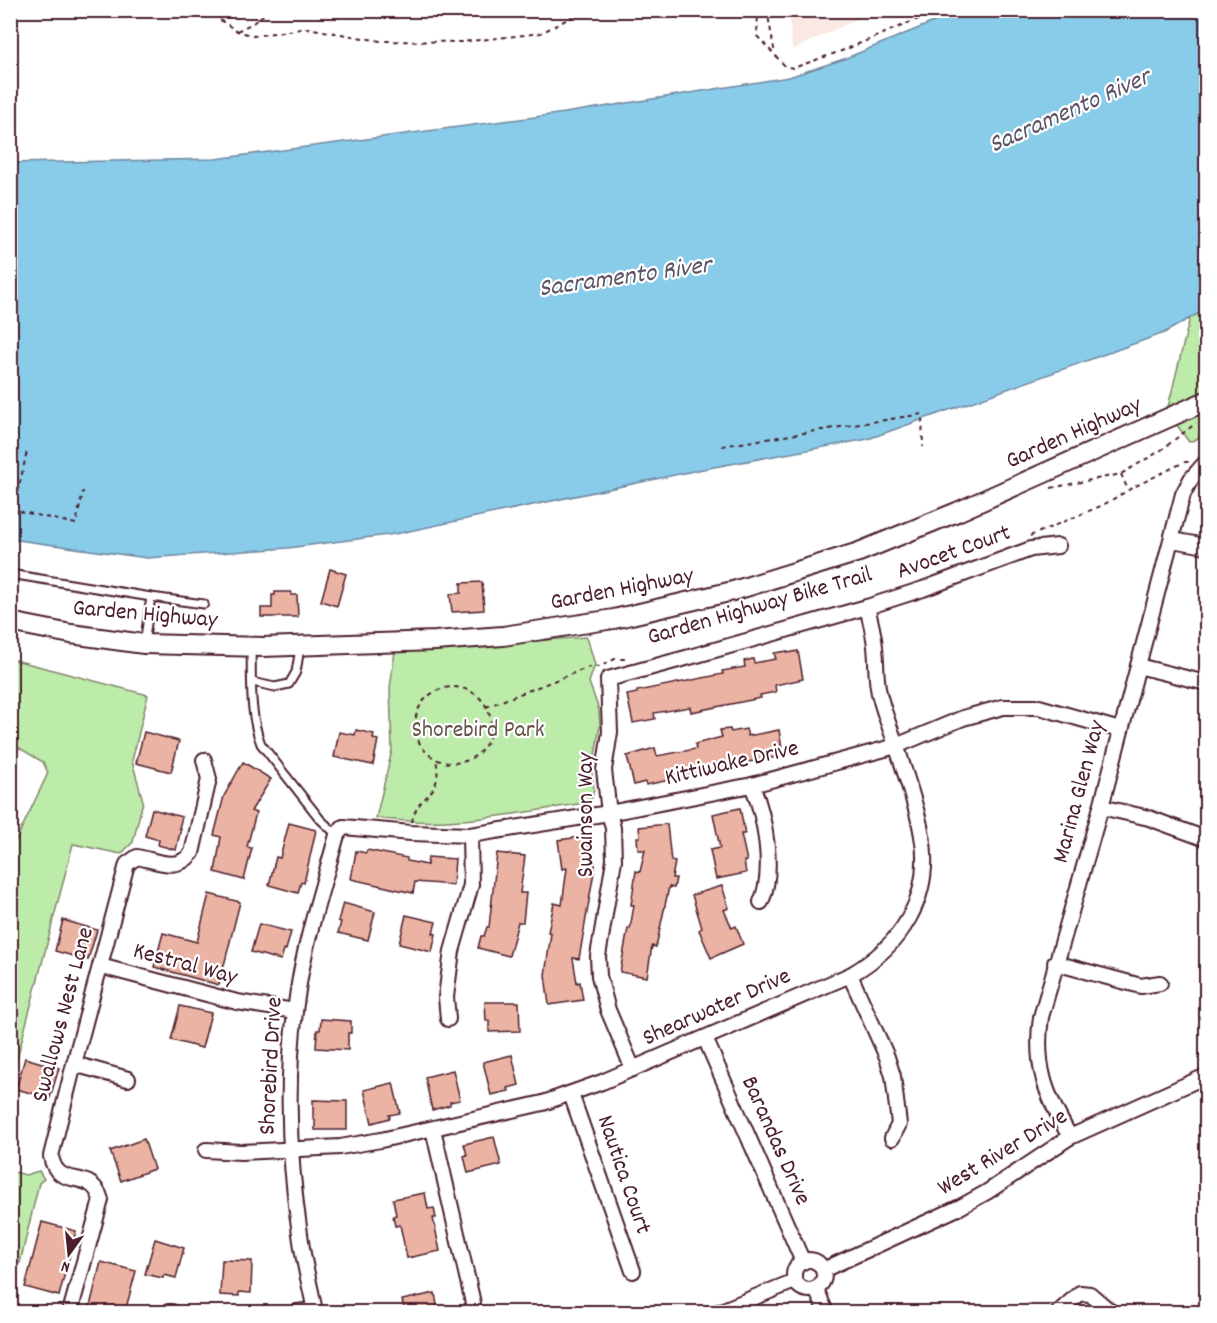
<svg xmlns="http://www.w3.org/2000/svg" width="1217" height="1323" viewBox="0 0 1217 1323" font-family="Dekko,sans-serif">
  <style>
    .built { fill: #f9e8e3 }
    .green { fill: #bcebaa; stroke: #83856a; stroke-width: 1.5 }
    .water { fill: #89ccea; stroke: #70879e; stroke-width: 1.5 }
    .building { fill: #ebb3a3; stroke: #4a1f2b; stroke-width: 1.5 }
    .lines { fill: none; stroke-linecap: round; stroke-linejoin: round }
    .lane-casing { stroke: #4a1f2b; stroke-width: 11 }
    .street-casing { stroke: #4a1f2b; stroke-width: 18 }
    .secondary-casing { stroke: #4a1f2b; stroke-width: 22 }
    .path { stroke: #4a1f2b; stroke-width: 2; stroke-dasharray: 4.5 4.5; stroke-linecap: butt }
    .lane { stroke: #fff; stroke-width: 7 }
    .street { stroke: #fff; stroke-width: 14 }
    .secondary { stroke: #fff; stroke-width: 18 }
    .labels { text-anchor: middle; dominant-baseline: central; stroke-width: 4.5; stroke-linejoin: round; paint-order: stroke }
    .street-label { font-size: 24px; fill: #4a1f2b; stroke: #fff }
    .park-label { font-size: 24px; fill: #66524b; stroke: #fff }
    .water-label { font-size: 26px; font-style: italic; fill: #5d5364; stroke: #fff }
  </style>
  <rect width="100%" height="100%" fill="#fff"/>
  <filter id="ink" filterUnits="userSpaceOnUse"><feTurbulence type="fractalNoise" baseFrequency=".0167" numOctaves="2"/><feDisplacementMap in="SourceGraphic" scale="12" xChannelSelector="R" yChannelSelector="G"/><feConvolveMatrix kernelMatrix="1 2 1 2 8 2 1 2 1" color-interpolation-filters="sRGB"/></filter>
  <g filter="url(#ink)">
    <!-- built -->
    <polygon class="built" points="789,10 874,10 874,11 792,50"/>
    <!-- green -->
    <g class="green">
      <polygon points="1206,301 1206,435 1189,442 1167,411 1192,309"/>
      <path d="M 587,637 L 595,665 L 589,682 L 599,710 L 600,726 L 592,773 L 594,789 L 592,798 L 584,803 C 515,814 445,828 376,818 L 392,750 L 390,688 L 395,651 Z"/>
      <polygon points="11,659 148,695 132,761 143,801 133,842 121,854 73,844 11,1082 11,851 48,773 43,762 11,743"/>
      <polygon points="10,1171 26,1175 39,1171 44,1179 39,1183 20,1263 11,1261"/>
    </g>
    <!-- water -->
    <polygon class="water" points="960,11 1206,11 1206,309 1164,333 868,439 703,469 395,534 288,548 147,558 11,539 11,163 215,159 565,113 789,77 844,59"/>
    <!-- building -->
    <g class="building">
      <polygon points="330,569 346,574 337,606 321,601"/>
      <polygon points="482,582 484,610 452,612 450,594 461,593 461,583"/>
      <polygon points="275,592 291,592 291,595 297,595 298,617 261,617 261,608 272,608 272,595 275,595"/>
      <polygon points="787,651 788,653 798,651 803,679 775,685 776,692 760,695 761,698 691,712 690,707 654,713 655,719 633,723 627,695 637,693 637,691 723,674 722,671 745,667 744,661 753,659 754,663 776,659 774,653"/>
      <polygon points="730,729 731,732 746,729 748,736 779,730 783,756 737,764 737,768 728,770 728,768 646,785 645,782 634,785 627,756 655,748 657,756 696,749 695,744 722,737 720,730"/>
      <polygon points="356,730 374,734 373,739 378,740 373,765 334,757 339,732 355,735"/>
      <polygon points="144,732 179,741 171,772 136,763"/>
      <polygon points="243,762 271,779 251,811 256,813 247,847 252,848 244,880 215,872 221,837 214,835 224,796"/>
      <polygon points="740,808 745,834 741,834 747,861 744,861 746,873 716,879 710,850 720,848 713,814"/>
      <polygon points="152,809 182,817 179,828 181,828 176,850 158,845 159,840 145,836"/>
      <polygon points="289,823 316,830 304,883 301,882 298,893 269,885 276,857 280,858"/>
      <polygon points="667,824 671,861 675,862 672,878 676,878 674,888 669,887 656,947 652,946 647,977 620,972 628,928 630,929 634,905 631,905 636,871 640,872 645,850 638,850 637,837 640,837 639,827"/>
      <polygon points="588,836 589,847 592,847 595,866 579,959 573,958 577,983 580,982 583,1000 549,1005 545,975 551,933 548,932 554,903 562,905 567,868 562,869 558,840"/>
      <polygon points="367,850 407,858 407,861 427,865 428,857 455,859 453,885 415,882 413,893 351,879 356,851 366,853"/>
      <polygon points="497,853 525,856 520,893 526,893 523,922 518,922 509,956 478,948 481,936 484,936 487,927 489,927"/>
      <polygon points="722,886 729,908 724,910 732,928 736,926 743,944 711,958 699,930 702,928 692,895"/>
      <polygon points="209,894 240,902 219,985 154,967 163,933 197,942"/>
      <polygon points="343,903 375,912 368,940 338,933 341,922 338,921"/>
      <polygon points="406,915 436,922 433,933 436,934 432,952 399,944"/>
      <polygon points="63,920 97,930 88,960 55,951"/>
      <polygon points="259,924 291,932 286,950 284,949 281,960 251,952"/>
      <polygon points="485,1002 519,1002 520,1031 489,1032 489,1021 486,1021"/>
      <polygon points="180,1006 211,1013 202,1048 171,1040"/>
      <polygon points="321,1019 351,1021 351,1033 348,1033 348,1050 316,1048 317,1030 320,1030"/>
      <polygon points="512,1055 519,1085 508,1088 509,1091 491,1095 483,1062"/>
      <polygon points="25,1058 59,1068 50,1098 16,1089"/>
      <polygon points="453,1070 460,1100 450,1102 450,1105 432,1110 425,1077"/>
      <polygon points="393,1083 400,1113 389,1115 390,1118 372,1123 364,1090"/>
      <polygon points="313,1100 347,1101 347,1130 315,1130 315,1119 313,1119"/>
      <polygon points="494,1137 501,1165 468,1173 464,1156 467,1155 464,1144"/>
      <polygon points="144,1139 154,1169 121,1181 110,1151"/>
      <polygon points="425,1193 428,1209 434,1208 436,1218 433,1218 440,1251 407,1258 400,1225 395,1226 393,1216 396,1215 393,1199"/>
      <polygon points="42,1222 76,1231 59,1296 25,1287"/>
      <polygon points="155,1239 184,1248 176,1278 164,1275 163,1278 145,1274"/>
      <polygon points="222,1260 252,1261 251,1293 239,1292 239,1296 220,1295"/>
      <polygon points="101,1262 136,1271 125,1312 98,1312 89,1310"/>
      <polygon points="435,1293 438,1311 405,1312 402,1300"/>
    </g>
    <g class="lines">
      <defs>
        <g id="lane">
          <polyline points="10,574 151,597 144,644"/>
          <polyline points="151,597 204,604"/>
          <path d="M 251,648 C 252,680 249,713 261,744 L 320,819 L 337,835"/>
          <polyline points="252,682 275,687 289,684 296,672 300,648"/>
        </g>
        <g id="street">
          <polyline points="1172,540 1206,546"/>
          <polyline points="1138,666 1206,683"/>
          <path d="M 752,785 C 765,816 775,871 761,902"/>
          <polyline points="1101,807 1149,818 1206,839"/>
          <polyline points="1055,963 1141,986 1160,983"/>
          <polyline points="100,966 237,1002 295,1011"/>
          <polyline points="850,975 887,1057 893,1076 899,1124 892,1138"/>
          <polyline points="448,1019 446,997 452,951 471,885 470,835"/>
          <polyline points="705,1038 803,1262"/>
          <polyline points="74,1064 128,1079"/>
          <polyline points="633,1069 608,1010 599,976 598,956 614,860 613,828 609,813 604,770 610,732 608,679 697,655 867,607 923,589 1031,549 1058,546"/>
          <polyline points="571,1094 633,1271"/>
          <polyline points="433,1129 473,1303 471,1312"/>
          <path d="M 1070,1137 C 1046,1095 1034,1067 1041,1017 L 1101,807 L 1183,494 L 1191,479 L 1206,462"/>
          <path d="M 206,1150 L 241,1152 L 340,1147 L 381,1140 L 543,1103 L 602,1082 L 850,975 C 901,946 933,897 922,836 C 918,810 908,783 900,757 C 894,737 885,717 880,697 C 875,680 877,664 875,647 C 874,633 870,620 867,607"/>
          <circle cx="809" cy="1275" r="15"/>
          <polyline points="823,1270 960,1207 987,1192 1070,1137 1206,1076"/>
          <polyline points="816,1289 826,1312"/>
          <path d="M 70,1312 L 101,1200 C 92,1166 57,1192 51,1156 L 74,1064 L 127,864 L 137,857 C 158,861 177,872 192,853 L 209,779 L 204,760"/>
          <polyline points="168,1312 172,1312"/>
          <polyline points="297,1312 314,1310"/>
          <path d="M 315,1312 C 311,1288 304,1265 301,1241 C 288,1158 285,1073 298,990 C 306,937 323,886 337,835 L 343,827 L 411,833 L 470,835 L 609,813 L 752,785 L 896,746 L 963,718 L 1003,707 L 1039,707 L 1120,730"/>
          <polyline points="718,1312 795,1281"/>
          <polyline points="1059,1312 1080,1293 1090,1294 1111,1312"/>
        </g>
        <polyline id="secondary" points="10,622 71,634 144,644 263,647 435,641 503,636 614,619 733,591 859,552 957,512 1206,401"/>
      </defs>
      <!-- lane casing -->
      <use href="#lane" class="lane-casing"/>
      <!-- street casing -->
      <use href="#street" class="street-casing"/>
      <!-- secondary casing -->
      <use href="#secondary" class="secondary-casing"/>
      <!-- path -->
      <g class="path">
        <polyline points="205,10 237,31 254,36 307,28 380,41 462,42 541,33 585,10"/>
        <path d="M 655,10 L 657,13 C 672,11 684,15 699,10"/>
        <polyline points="755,10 758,14 757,36 785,66 793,68 844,50 940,10"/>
        <polyline points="767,10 775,54"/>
        <polyline points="237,31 253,23 269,10"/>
        <polyline points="722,446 922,414 923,447"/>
        <polyline points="1121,474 1128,490"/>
        <polyline points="1051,488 1121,474 1160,451 1196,423"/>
        <polyline points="10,509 76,524 83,491"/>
        <polyline points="14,510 27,451"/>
        <polyline points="1030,536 1103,505 1132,488 1174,467 1185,462 1190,462"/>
        <circle cx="453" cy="725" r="38"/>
        <polyline points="486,707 592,666 599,667 615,659 629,659"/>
        <path d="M 412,822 C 417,792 444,799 436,759"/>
      </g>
      <!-- lane -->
      <use href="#lane" class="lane"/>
      <!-- street -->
      <use href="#street" class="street"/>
      <!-- secondary -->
      <use href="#secondary" class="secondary"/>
    </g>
  </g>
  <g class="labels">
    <!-- street labels -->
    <g class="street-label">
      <text transform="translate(1074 434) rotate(-24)">Garden Highway</text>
      <text transform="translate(954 553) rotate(-20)">Avocet Court</text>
      <text transform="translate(622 590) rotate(-11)">Garden Highway</text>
      <text transform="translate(760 607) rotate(-16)">Garden Highway Bike Trail</text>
      <text transform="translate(145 615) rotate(5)">Garden Highway</text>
      <text transform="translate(732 764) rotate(-13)">Kittiwake Drive</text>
      <text transform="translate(1080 792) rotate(-75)">Marina Glen Way</text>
      <text transform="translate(587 815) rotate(-90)">Swainson Way</text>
      <text transform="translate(185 965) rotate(15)">Kestral Way</text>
      <text transform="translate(717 1008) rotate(-24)">Shearwater Drive</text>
      <text transform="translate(64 1015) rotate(-75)">Swallows Nest Lane</text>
      <text transform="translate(272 1066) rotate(-87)">Shorebird Drive</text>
      <text transform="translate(775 1141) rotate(66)">Barandas Drive</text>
      <text transform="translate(1003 1153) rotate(-31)">West River Drive</text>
      <text transform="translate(623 1175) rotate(71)">Nautica Court</text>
    </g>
    <!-- park labels -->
    <g class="park-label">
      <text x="478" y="731">Shorebird Park</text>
    </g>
    <!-- water labels -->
    <g class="water-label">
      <text transform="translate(1070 112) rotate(-24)">Sacramento River</text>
      <text transform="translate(625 278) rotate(-8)">Sacramento River</text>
    </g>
  </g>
  <!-- margin -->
  <rect width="1217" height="1323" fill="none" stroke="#fff" stroke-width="36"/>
  <rect x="18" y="18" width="1181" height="1287" fill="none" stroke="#4a1f2b" stroke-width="2" filter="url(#ink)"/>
  <!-- north arrow -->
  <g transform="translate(69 1254) rotate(195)" stroke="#ffffff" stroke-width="4.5" paint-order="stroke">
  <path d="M0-4.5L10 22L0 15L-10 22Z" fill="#4a1f2b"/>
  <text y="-9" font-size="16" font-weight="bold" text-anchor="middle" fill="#4a1f2b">N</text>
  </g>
</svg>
